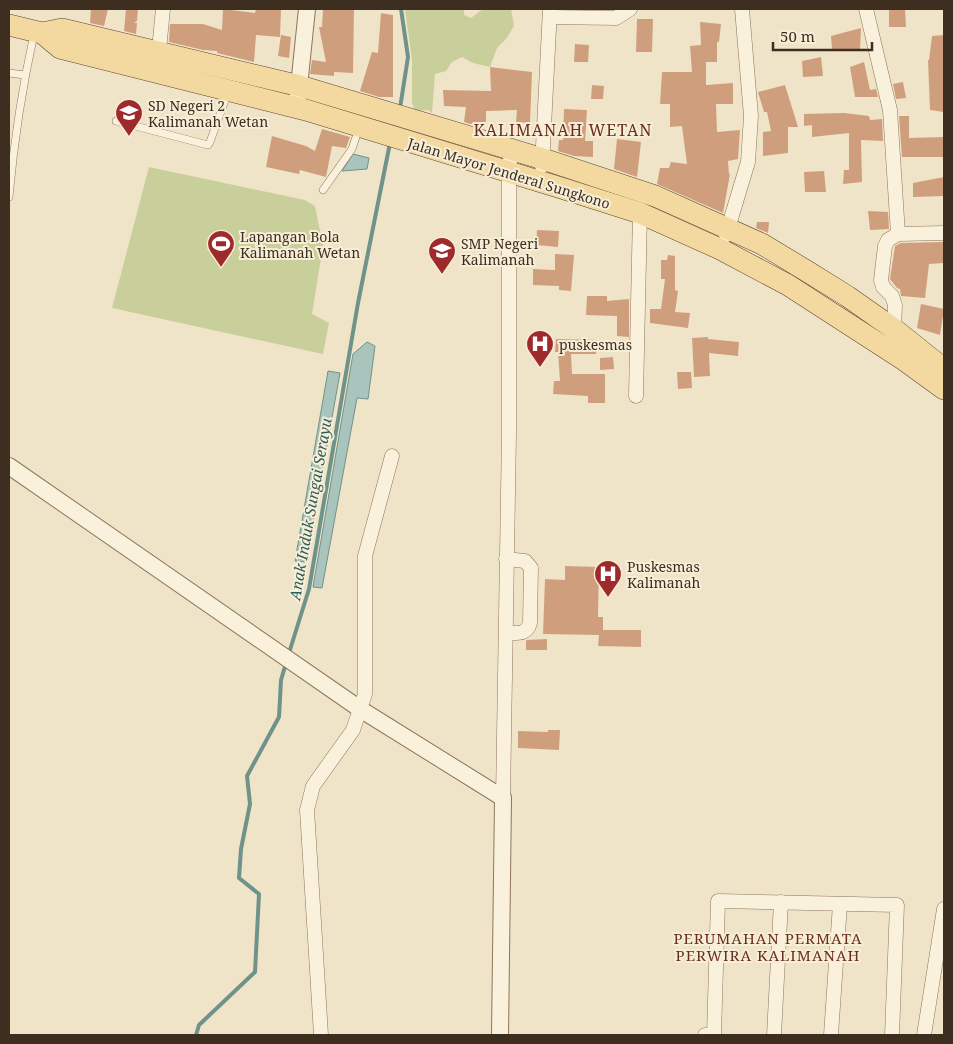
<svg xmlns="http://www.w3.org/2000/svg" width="953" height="1044" viewBox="0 0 953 1044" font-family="'Noto Serif',serif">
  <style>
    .green { fill: #c9cf9b }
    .water { fill: #a9c4bc; stroke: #6f938a }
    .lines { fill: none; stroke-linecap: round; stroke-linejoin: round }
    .stream { stroke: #6f938a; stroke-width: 4 }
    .building { fill: #cf9f7d }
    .service-casing { stroke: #8d765c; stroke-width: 8 }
    .minor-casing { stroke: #8d765c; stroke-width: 15 }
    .tertiary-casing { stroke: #8d765c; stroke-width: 18 }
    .primary-casing { stroke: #5b4430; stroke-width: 22 }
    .service { stroke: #faf1dc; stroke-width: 7 }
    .minor { stroke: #faf1dc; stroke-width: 14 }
    .tertiary { stroke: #faf1dc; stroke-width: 16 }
    .primary { stroke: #f3d9a0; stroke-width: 21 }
    .labels { text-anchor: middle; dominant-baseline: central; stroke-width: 4; stroke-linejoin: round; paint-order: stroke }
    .poi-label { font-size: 14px; fill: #3d2e20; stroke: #f7eed8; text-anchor: start }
    .street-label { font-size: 14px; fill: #3d2e20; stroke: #f7eed8 }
    .water-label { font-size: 15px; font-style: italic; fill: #2f5d5a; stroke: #f7eed8 }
    .neighbourhood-label { font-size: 15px; letter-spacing: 1px; fill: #6b2e1e; stroke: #f7eed8 }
    .quarter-label { font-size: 16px; letter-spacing: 1px; fill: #6b2e1e; stroke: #f7eed8 }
  </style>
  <rect width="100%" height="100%" fill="#f0e4c8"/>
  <!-- green -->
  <g class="green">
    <polygon points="405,9 464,9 464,15 471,18 483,9 511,9 514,26 506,39 497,48 490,67 473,63 462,57 452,62 446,71 435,74 432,113 428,110 415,111 412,103 412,60"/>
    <polygon points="149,167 305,200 315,206 323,246 312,314 329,323 323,354 112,308"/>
  </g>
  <!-- water -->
  <g class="water">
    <polygon points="353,154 369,158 367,169 342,171"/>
    <polygon points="367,342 375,346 368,399 357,398 322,588 313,587 353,354"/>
    <polygon points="328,371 340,373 306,562 295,561"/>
  </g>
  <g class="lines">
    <!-- stream -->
    <g class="stream">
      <polyline points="400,108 408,57 401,9"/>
      <polyline points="289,653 309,589 358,303 390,143"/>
      <polyline points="196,1035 199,1025 255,972 259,894 239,878 241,849 250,804 247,776 279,717 281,680 286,663"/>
    </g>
  </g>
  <!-- building -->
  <g class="building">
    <polygon points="91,9 108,9 104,26 90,23"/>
    <polygon points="126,9 138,9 137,21 134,23 137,23 136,34 124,31"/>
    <polygon points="223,9 255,13 256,9 281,9 280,37 256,35 254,62 217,53 217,51 203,50 169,42 170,24 203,24 222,30"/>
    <polygon points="323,9 354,9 353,73 334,72 334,76 310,74 312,60 326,62 319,27 322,27"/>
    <polygon points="889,9 905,9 906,27 889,27"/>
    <polygon points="381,13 393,15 393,97 379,97 360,91 372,52 378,53"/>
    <polygon points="637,19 653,19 652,52 636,52"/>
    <polygon points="700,22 721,24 719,42 717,42 717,62 706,62 706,85 733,83 733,104 716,104 717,132 740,130 738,159 728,161 729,174 730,174 723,213 657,184 660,168 669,168 671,162 687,164 682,126 670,127 670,104 660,104 662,72 692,72 690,46 701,45"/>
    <polygon points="861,28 860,50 832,49 831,36"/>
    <polygon points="281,35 291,37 289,58 278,56"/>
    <polygon points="944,35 944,112 930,110 928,60 929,60 932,36"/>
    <polygon points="575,44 589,45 588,62 574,62"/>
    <polygon points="821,57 823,76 803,77 802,61"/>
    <polygon points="864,62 870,90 876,89 878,97 855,97 850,67"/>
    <polygon points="490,67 532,72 530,123 516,122 517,110 486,111 486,122 470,124 464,122 466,107 444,106 443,90 491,91"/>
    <polygon points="903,82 906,98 896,99 893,84"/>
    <polygon points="592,85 604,86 603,99 591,99"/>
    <polygon points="785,85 798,127 788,127 788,153 763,156 763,132 771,131 767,112 764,112 758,92"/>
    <polygon points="564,109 587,110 585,141 593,141 593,157 574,156 558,151 559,140 563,140"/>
    <polygon points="844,113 869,116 870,120 882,119 883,141 861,140 862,182 843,184 844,170 849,170 849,133 812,137 812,125 804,126 804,114"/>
    <polygon points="899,116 909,116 909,138 944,137 944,157 902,157"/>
    <polygon points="322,129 350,137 346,148 332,146 326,177 300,170 299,174 266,167 272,136 306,146 315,151"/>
    <polygon points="617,139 641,142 637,177 614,169"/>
    <polygon points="824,171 826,192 805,192 804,172"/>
    <polygon points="944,177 944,196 913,197 913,183"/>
    <polygon points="868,211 888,212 889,229 870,230"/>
    <polygon points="757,222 769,222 768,233 756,228"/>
    <polygon points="537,230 559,231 558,247 536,245"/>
    <polygon points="944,242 944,263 929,264 925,298 901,296 900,289 897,288 890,279 895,246 901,243"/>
    <polygon points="555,254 574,255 571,291 559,290 559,286 533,285 533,269 555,270"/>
    <polygon points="668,255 675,256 675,290 678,291 675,312 690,313 688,328 650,323 650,309 661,309 665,279 661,279 661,260 667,260"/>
    <polygon points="587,296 607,296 607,301 629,299 629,337 617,336 617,316 586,315"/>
    <polygon points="921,304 944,309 940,335 917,328"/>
    <polygon points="708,337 708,339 739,342 738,356 709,353 710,376 694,377 692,338"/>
    <polygon points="556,339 597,340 596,354 571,354 572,374 605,374 605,403 588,403 588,396 553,394 554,381 560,381 558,352 555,352"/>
    <polygon points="613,357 614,369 600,370 600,358"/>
    <polygon points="677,372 691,372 692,388 678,389"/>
    <polygon points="565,566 599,567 598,617 603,617 603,630 641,630 641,647 598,646 599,635 543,634 545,579 565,580"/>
    <polygon points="547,639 547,650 526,650 526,640"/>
    <polygon points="548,730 560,730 559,750 518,748 518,731 548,732"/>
  </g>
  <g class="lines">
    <defs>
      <g id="service">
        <polyline points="9,73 25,75"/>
        <polyline points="116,121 208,145 210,142 228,92"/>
        <polyline points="323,190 352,149 359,128"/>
        <path d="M 9,197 C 14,142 22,88 34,34"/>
      </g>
      <g id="minor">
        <polyline points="866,9 890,110 898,234"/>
        <polyline points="550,17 616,18 630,9"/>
        <polyline points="158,60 163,9"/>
        <polyline points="542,166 550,9"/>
        <polyline points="726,235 748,162 751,116 742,9"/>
        <polyline points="892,333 894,329 895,305 892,296 883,287 881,280 885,246 888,240 898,234 944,233"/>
        <polyline points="636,396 640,213"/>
        <path d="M 506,633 C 516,633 527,635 530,623 L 531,568 L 525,561 L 506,559"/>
        <polyline points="503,798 509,433 509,172 511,150"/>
        <polyline points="321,1035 307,810 313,786 353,730 365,694 365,556 392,456"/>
        <polyline points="705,1035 714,1035 718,901 897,905 892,1035"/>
        <polyline points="774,1035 781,902"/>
        <polyline points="831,1035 840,904"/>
        <polyline points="924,1035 944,909"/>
      </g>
      <g id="tertiary">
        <polyline points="298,96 307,9"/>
        <polyline points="9,466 360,709 503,798 500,1035"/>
      </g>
      <g id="primary">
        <polyline points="9,25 42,33 60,48 306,110 558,187 640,213 720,249 788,285 904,360 944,389"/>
        <polyline points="42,33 62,29 300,86 543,159 655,196 762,244 805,270 847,296 894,329 944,369"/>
      </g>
    </defs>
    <!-- service casing -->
    <use href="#service" class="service-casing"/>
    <!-- minor casing -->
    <use href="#minor" class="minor-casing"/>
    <!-- tertiary casing -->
    <use href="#tertiary" class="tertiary-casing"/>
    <!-- primary casing -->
    <use href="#primary" class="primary-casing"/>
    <!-- service -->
    <use href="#service" class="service"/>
    <!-- minor -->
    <use href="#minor" class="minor"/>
    <!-- tertiary -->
    <use href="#tertiary" class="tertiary"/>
    <!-- primary -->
    <use href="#primary" class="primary"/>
  </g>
  <!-- icons -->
  <defs>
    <symbol id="school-pin" viewBox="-11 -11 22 30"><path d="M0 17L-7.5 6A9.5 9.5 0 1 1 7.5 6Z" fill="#9e2a2b" stroke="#f7eed8"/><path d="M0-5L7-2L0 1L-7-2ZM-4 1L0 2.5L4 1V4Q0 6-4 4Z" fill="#fff"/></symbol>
    <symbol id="stadium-pin" viewBox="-11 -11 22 30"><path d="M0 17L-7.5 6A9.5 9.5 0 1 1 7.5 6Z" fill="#9e2a2b" stroke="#f7eed8"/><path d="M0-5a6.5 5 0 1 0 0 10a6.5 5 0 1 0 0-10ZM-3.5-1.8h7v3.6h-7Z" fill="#fff"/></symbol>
    <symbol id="hospital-pin" viewBox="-11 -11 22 30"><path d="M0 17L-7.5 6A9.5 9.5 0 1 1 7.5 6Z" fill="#9e2a2b" stroke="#f7eed8"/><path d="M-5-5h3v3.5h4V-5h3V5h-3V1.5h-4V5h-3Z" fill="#fff"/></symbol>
  </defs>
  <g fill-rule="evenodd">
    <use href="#school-pin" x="113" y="97" width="32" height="43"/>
    <use href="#stadium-pin" x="205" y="228" width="32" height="43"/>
    <use href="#school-pin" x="426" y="235" width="32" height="43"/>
    <use href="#hospital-pin" x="524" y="328" width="32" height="43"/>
    <use href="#hospital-pin" x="592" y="558" width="32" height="43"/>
  </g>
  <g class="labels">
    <!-- poi labels -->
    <g class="poi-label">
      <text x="148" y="105">SD Negeri 2<tspan x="148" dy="16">Kalimanah Wetan</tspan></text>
      <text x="240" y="236">Lapangan Bola<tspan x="240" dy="16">Kalimanah Wetan</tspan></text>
      <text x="461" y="243">SMP Negeri<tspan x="461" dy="16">Kalimanah</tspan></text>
      <text x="559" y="344">puskesmas</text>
      <text x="627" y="566">Puskesmas<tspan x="627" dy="16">Kalimanah</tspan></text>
    </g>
    <!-- street labels -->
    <g class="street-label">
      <text transform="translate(509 173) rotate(17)">Jalan Mayor Jenderal Sungkono</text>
    </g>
    <!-- water labels -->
    <g class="water-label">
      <text transform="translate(310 509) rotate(-80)">Anak Induk Sungai Serayu</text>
    </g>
    <!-- neighbourhood labels -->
    <g class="neighbourhood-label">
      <text x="768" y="938">PERUMAHAN PERMATA<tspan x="768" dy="17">PERWIRA KALIMANAH</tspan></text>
    </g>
    <!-- quarter labels -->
    <g class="quarter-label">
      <text x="563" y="130">KALIMANAH WETAN</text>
    </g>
  </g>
  <!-- border -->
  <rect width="953" height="1044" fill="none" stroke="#3d2e20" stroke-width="20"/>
  <!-- scale -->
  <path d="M773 42v8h99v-8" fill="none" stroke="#3d2e20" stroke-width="2.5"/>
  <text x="780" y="42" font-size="15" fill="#3d2e20" stroke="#f7eed8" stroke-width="4" paint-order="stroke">50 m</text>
</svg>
